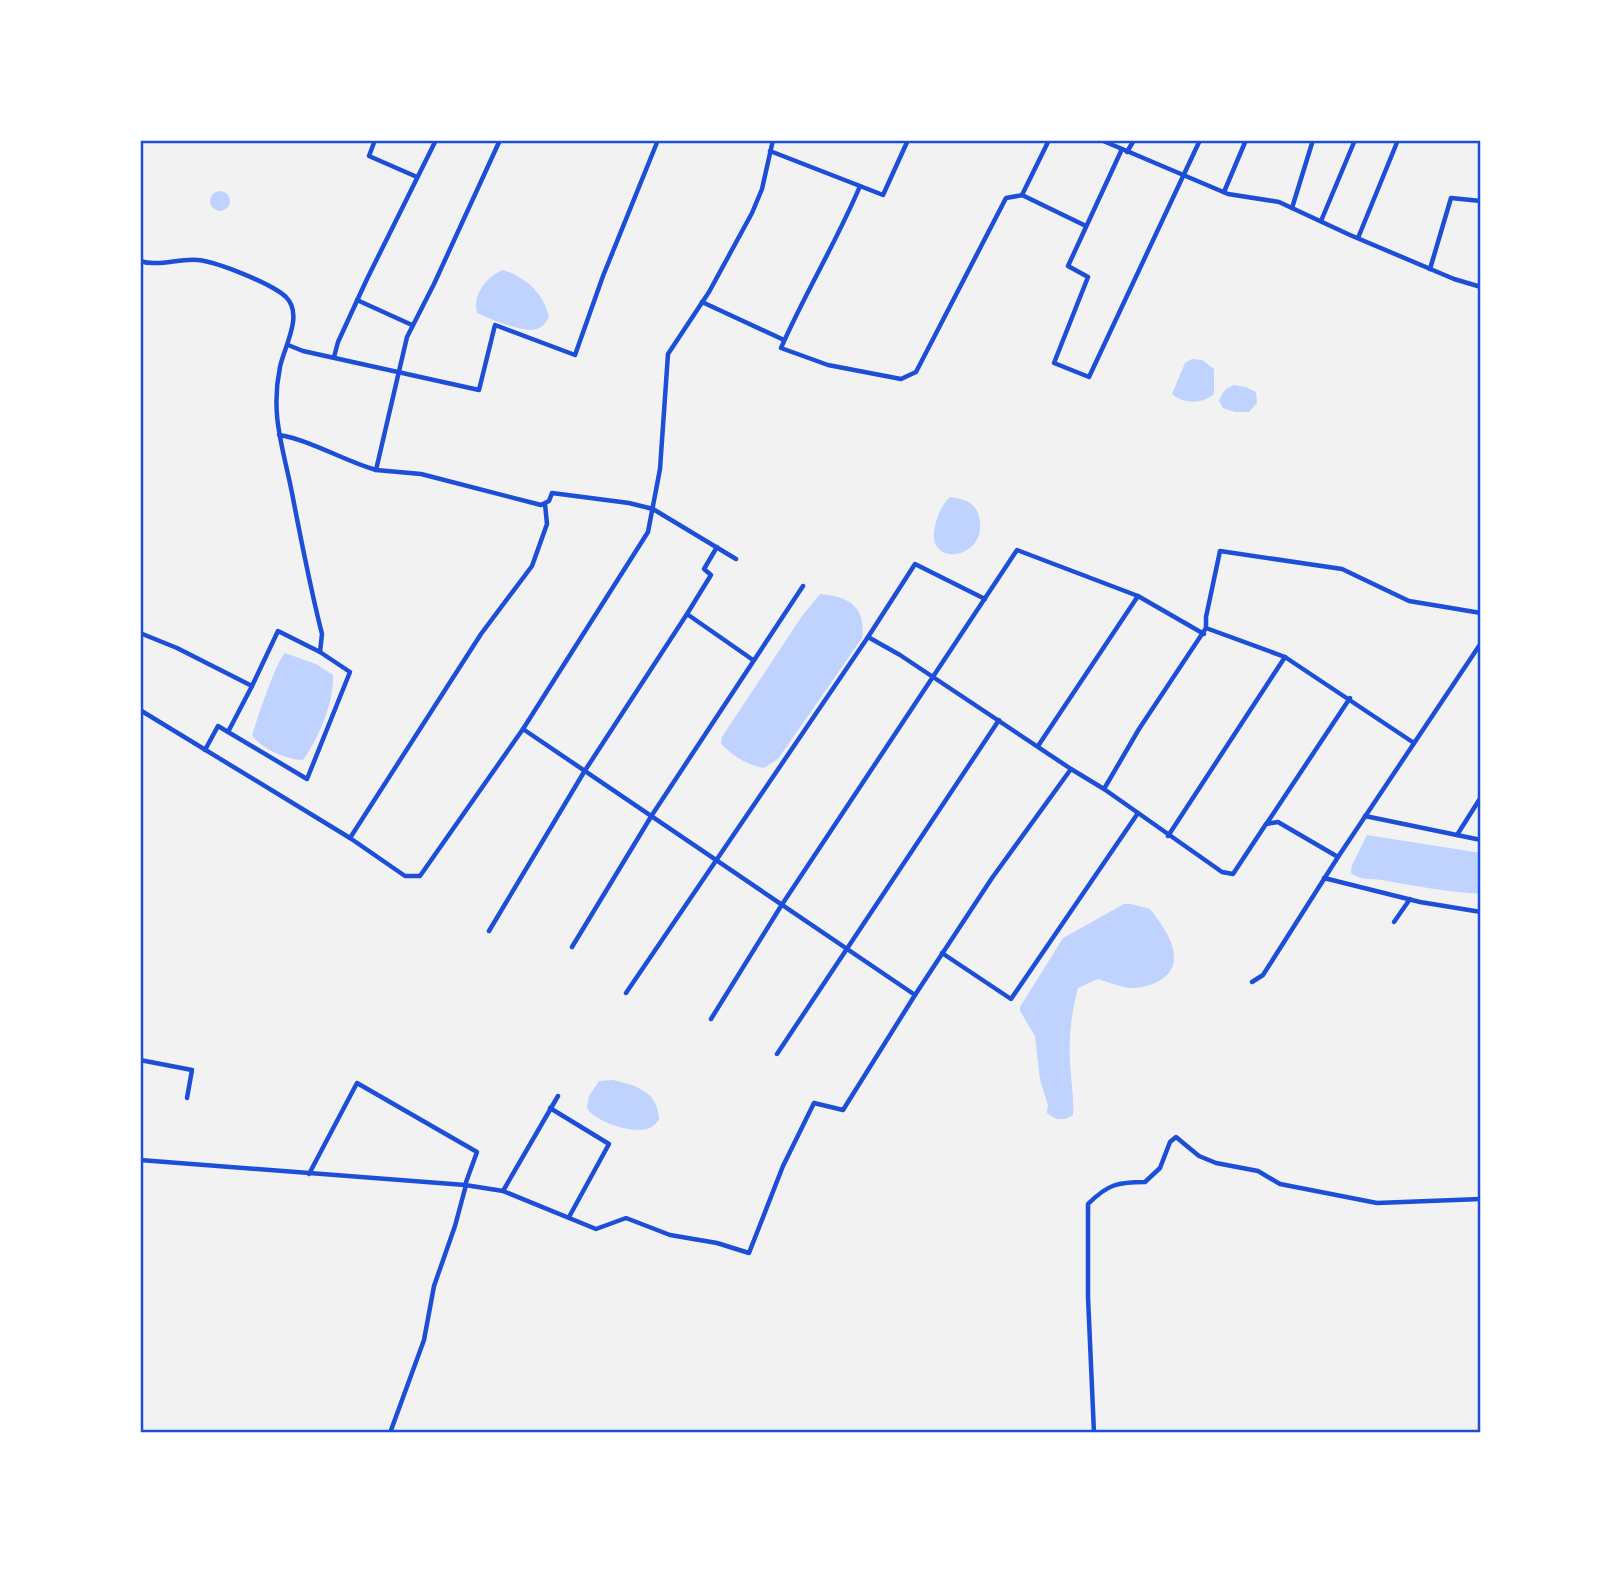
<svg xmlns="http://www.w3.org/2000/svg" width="1621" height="1573" viewBox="0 0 1621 1573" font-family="Inter,sans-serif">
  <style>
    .water { fill: #bfd3fe }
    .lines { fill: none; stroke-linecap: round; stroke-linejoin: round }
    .minor { stroke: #1d4ed8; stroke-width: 4.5 }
    .neatline { fill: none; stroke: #1d4ed8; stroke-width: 2.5 }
  </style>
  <rect width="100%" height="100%" fill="#f2f2f2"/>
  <!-- water -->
  <g class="water">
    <circle cx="220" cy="201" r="10"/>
    <path d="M 503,270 C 525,277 544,293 549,317 C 546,322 543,327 537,329 C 522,333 491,319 477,313 C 472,295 487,276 503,270 Z"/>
    <path d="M 1192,359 L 1202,360 L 1214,369 L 1214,394 C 1203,404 1183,404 1172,394 L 1185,363 Z"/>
    <path d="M 1234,385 L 1246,387 L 1256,392 L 1257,403 L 1249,412 L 1235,412 L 1223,408 L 1219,401 C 1222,393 1225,388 1234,385 Z"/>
    <path d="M 950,497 C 964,499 976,502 979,517 C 990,559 924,570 935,526 C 938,514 941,506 950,497 Z"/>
    <path d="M 820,594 C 850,596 866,608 862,638 L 778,759 L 764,768 C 747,765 733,756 721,744 L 722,737 L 802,616 Z"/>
    <path d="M 285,653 L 316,664 L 333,675 C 334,703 319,737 303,760 C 287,760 260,748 252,735 C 257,720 276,661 285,653 Z"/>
    <path d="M 1367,835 L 1481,853 L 1481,894 C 1447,892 1415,886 1382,880 C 1370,878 1362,881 1351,873 L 1352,865 Z"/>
    <path d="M 1124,904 L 1131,904 L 1150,909 C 1160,922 1174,940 1174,957 C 1175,979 1148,988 1130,988 C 1120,987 1108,982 1098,979 L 1078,988 C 1070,1017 1068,1046 1071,1076 C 1072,1090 1074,1102 1073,1115 C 1063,1122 1056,1120 1047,1113 L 1048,1105 L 1040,1080 L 1035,1036 L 1020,1011 L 1020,1007 L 1063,938 Z"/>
    <path d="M 613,1080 C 637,1086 658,1091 659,1120 C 656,1123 654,1126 650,1128 C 635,1135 595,1122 587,1108 L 589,1096 L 599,1081 Z"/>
  </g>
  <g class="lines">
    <!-- minor -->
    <g class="minor">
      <polyline points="375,140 369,156 417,177"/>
      <polyline points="500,140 434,284 407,337 376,470 421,474 541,505 549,501 552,493 629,503 653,509 736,559"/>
      <polyline points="1049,140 1022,195 1086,226"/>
      <polyline points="1101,140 1228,194 1279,202 1350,235 1454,279 1481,287"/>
      <polyline points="1122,149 1068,266 1088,277 1054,363 1089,377 1200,140"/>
      <path d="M 770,151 L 860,186 C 837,241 805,293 781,348 L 828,365 L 901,379 L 916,372 L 1006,198 L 1023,195"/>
      <polyline points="1127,152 1134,140"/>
      <polyline points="860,186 883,195 908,140"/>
      <polyline points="1224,192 1246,140"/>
      <polyline points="1292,208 1313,140"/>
      <polyline points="1321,221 1355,140"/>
      <polyline points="1358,238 1398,140"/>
      <path d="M 140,261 C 158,267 179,258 198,260 C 218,262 272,284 286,297 C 304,315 284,347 280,367 C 270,415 283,447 292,493 C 301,540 310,587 322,634 L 320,652 L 278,631 L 252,686 L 177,648 L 140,633"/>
      <polyline points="1430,269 1451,198 1481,201"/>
      <polyline points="357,300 412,325"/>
      <polyline points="702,302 784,340"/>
      <polyline points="288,345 303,351 479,390 495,325 575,355 603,276 658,140"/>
      <polyline points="334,357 338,342 367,279 436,140"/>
      <path d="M 279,435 C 314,441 341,460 376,470"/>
      <polyline points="687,614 711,575 704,569 717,547"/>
      <polyline points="1206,628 1206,617 1220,551 1342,569 1409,601 1481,613"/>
      <polyline points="868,637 915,564 985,599"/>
      <polyline points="140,710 350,838 405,876 420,876 523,729 915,995 992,878 1071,769 1104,789 1222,872 1233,874 1266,824 1278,822 1338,857 1481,643"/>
      <polyline points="523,729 648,532 660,469 668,354 709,292 752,213 762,189 773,140"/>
      <polyline points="228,732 252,686"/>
      <polyline points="1038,746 1138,596 1204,634"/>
      <polyline points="205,750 218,726 307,779 350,672 320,652"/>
      <polyline points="1104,789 1139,729 1206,628 1285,657 1414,743"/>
      <polyline points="1365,816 1481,840"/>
      <polyline points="1267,823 1350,698"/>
      <polyline points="1457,835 1481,797"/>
      <polyline points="1168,836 1285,657"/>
      <polyline points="350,838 481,634 532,566 547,524 545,504"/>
      <polyline points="1324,878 1420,902 1481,912"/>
      <polyline points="1394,922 1410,899"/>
      <polyline points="489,931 584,772 687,614 753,660"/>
      <polyline points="572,947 652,815 803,586"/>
      <polyline points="942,953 1011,999 1138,813"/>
      <polyline points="1252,982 1263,975 1338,857"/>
      <polyline points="626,993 868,637 900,655 1071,769"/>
      <polyline points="711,1019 781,906 1017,550 1138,596"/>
      <polyline points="777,1054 999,720"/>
      <polyline points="140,1060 192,1070 187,1098"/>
      <polyline points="550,1108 609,1144 569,1217"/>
      <polyline points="140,1160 465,1185 503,1191 596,1229 626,1218 670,1235 717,1243 749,1253 783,1166 814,1103 843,1110 915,995"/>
      <polyline points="309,1174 357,1083 477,1152 465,1185"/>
      <polyline points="503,1191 558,1096"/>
      <polyline points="390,1433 424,1340 434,1286 455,1226 466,1185"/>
      <path d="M 1094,1433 L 1088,1297 L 1088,1204 C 1108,1184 1118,1182 1145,1182 L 1160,1168 L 1170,1142 L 1176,1137 L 1199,1156 L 1216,1163 L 1258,1171 L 1280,1184 L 1377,1203 L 1481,1199"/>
    </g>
  </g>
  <!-- border -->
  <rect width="1621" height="1573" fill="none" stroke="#ffffff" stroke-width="284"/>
  <rect x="142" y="142" width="1337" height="1289" class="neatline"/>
</svg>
